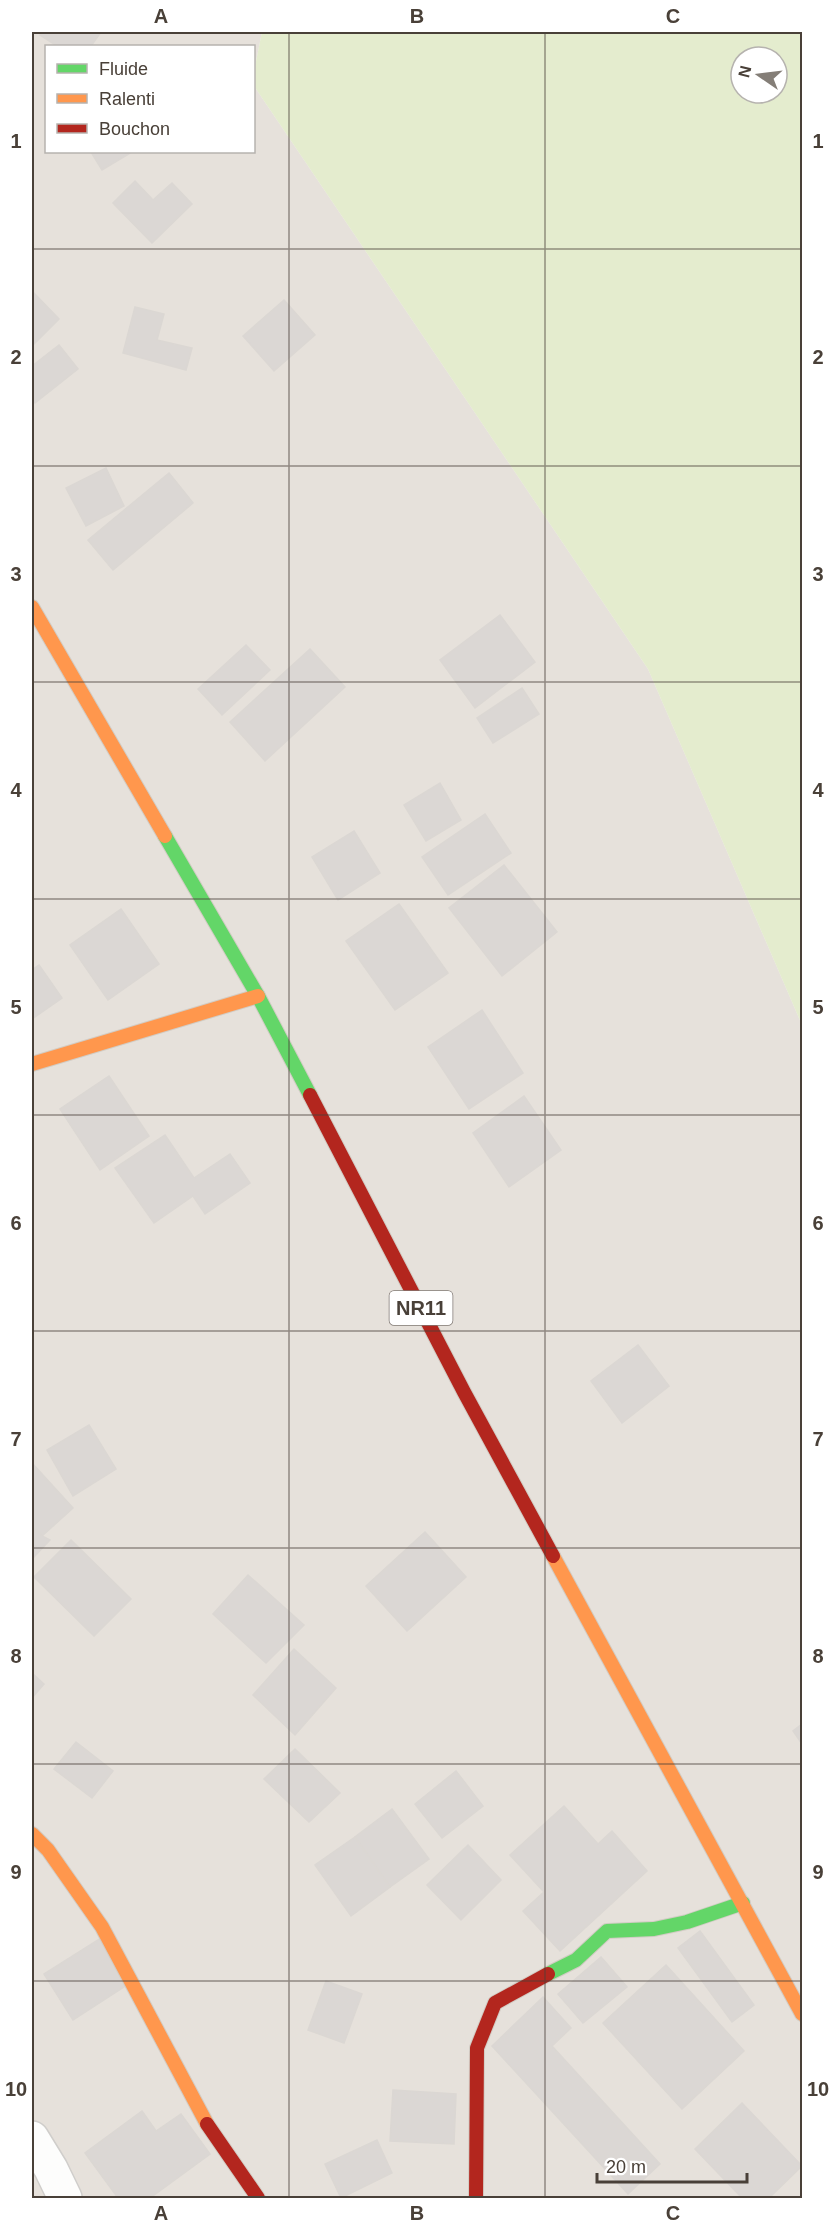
<svg xmlns="http://www.w3.org/2000/svg" width="834" height="2230" viewBox="0 0 834 2230" font-family="Helvetica,sans-serif">
  <style>
    .residential { fill: #e6e1db }
    .green { fill: #e4ecce; fill-rule: evenodd }
    .building { fill: #dbd7d4; stroke: #dbd7d3; stroke-width: 1.5 }
    .lines { fill: none; stroke-linecap: round; stroke-linejoin: round }
    .street-casing { stroke: #d0cecb; stroke-width: 36 }
    .fast-casing { stroke: #d2ccc4; stroke-width: 16 }
    .slow-casing { stroke: #d2ccc4; stroke-width: 16 }
    .jam-casing { stroke: #d2ccc4; stroke-width: 16 }
    .street { stroke: #fdfdfc; stroke-width: 33 }
    .fast { stroke: #63d668; stroke-width: 14 }
    .slow { stroke: #ff974d; stroke-width: 14 }
    .jam { stroke: #b3261e; stroke-width: 14 }
    .grid { fill: none; stroke: #494038; stroke-width: 1.5; stroke-opacity: 0.55 }
    .labels { text-anchor: middle; dominant-baseline: central; stroke-width: 4.5; stroke-linejoin: round; paint-order: stroke }
    .shield { fill: #fff; stroke: #807974; stroke-width: 1.5 }
    .shield-label { font-size: 20px; font-weight: bold; fill: #494038 }
    .neatline { fill: none; stroke: #494038; stroke-width: 2 }
    .grid-label { font-size: 20px; text-anchor: middle; font-weight: bold; fill: #494038 }
  </style>
  <rect width="100%" height="100%" fill="#f2f0ed"/>
  <!-- residential -->
  <polygon class="residential" points="32,32 262,32 254,71 254,46 46,46 46,152 254,152 254,86 648,669 802,1025 802,2198 32,2198"/>
  <!-- green -->
  <path class="green" d="M 262,32 L 802,32 L 802,1025 L 648,669 L 254,86 L 254,71 ZM 741,57 L 777,57 L 777,93 L 741,93 Z"/>
  <!-- building -->
  <g class="building">
    <polygon points="42,32 101,32 91,46 57,46 40,35"/>
    <polygon points="91,152 132,152 102,170"/>
    <polygon points="135,181 153,200 172,183 192,204 152,243 113,203"/>
    <polygon points="32,291 59,319 32,346"/>
    <polygon points="284,300 315,335 274,371 243,336"/>
    <polygon points="135,307 164,314 157,340 192,348 186,370 123,353"/>
    <polygon points="59,345 78,369 35,403 32,399 32,366"/>
    <polygon points="106,468 124,506 86,526 66,488"/>
    <polygon points="169,473 193,503 113,570 88,540"/>
    <polygon points="500,615 535,662 475,708 440,660"/>
    <polygon points="246,645 270,670 222,715 198,689"/>
    <polygon points="310,649 345,687 265,761 230,722"/>
    <polygon points="522,688 539,714 493,743 477,718"/>
    <polygon points="440,783 461,820 426,841 404,805"/>
    <polygon points="485,814 511,853 448,895 422,857"/>
    <polygon points="354,831 380,873 338,900 312,857"/>
    <polygon points="504,865 557,932 502,976 449,908"/>
    <polygon points="399,904 448,973 395,1010 346,941"/>
    <polygon points="121,909 159,964 108,1000 70,945"/>
    <polygon points="39,965 62,998 32,1019 32,970"/>
    <polygon points="482,1010 523,1073 469,1109 428,1047"/>
    <polygon points="109,1076 149,1136 100,1170 60,1109"/>
    <polygon points="524,1096 561,1150 509,1187 473,1133"/>
    <polygon points="165,1135 194,1178 230,1154 250,1183 205,1214 193,1196 154,1223 115,1168"/>
    <polygon points="638,1345 669,1386 622,1423 591,1381"/>
    <polygon points="89,1425 116,1469 73,1496 47,1450"/>
    <polygon points="32,1463 73,1508 42,1536 32,1525"/>
    <polygon points="32,1525 42,1536 50,1540 32,1559"/>
    <polygon points="425,1532 466,1577 407,1631 366,1586"/>
    <polygon points="71,1540 131,1599 94,1636 34,1577"/>
    <polygon points="248,1575 304,1625 266,1663 213,1614"/>
    <polygon points="294,1649 336,1688 295,1735 253,1695"/>
    <polygon points="32,1673 44,1684 32,1698"/>
    <polygon points="802,1724 802,1744 793,1731"/>
    <polygon points="76,1742 113,1771 92,1798 54,1769"/>
    <polygon points="295,1749 340,1793 309,1822 264,1779"/>
    <polygon points="456,1771 483,1806 442,1838 415,1804"/>
    <polygon points="564,1806 598,1844 612,1831 647,1871 560,1951 523,1911 544,1892 510,1855"/>
    <polygon points="392,1809 429,1859 390,1887 355,1837"/>
    <polygon points="355,1837 390,1887 351,1916 315,1865"/>
    <polygon points="468,1845 501,1880 461,1920 427,1885"/>
    <polygon points="700,1931 754,2005 732,2022 678,1948"/>
    <polygon points="101,1938 130,1983 73,2020 44,1974"/>
    <polygon points="601,1957 627,1987 583,2023 558,1994"/>
    <polygon points="666,1965 744,2051 682,2109 603,2023"/>
    <polygon points="326,1981 362,1994 344,2043 308,2030"/>
    <polygon points="543,1997 571,2028 552,2046 660,2164 628,2194 492,2046"/>
    <polygon points="393,2090 456,2094 454,2144 390,2141"/>
    <polygon points="742,2103 802,2166 769,2198 742,2198 695,2149"/>
    <polygon points="142,2111 156,2131 181,2114 210,2154 150,2198 118,2198 85,2153"/>
    <polygon points="377,2140 392,2173 341,2198 325,2164"/>
  </g>
  <g class="lines">
    <defs>
      <polyline id="street" points="32,2138 51,2169 65,2198"/>
      <g id="fast">
        <polyline points="165,836 258,996 310,1095"/>
        <polyline points="548,1974 576,1960 607,1931 654,1929 687,1922 743,1903"/>
      </g>
      <g id="slow">
        <polyline points="32,607 165,836"/>
        <polyline points="32,1064 258,996"/>
        <polyline points="553,1556 802,2014"/>
        <polyline points="32,1834 48,1850 102,1927 207,2124"/>
      </g>
      <g id="jam">
        <polyline points="310,1095 464,1392 553,1556"/>
        <polyline points="207,2124 258,2198"/>
        <polyline points="476,2198 477,2048 495,2003 548,1974"/>
      </g>
    </defs>
    <!-- street casing -->
    <use href="#street" class="street-casing"/>
    <!-- fast casing -->
    <use href="#fast" class="fast-casing"/>
    <!-- slow casing -->
    <use href="#slow" class="slow-casing"/>
    <!-- jam casing -->
    <use href="#jam" class="jam-casing"/>
    <!-- street -->
    <use href="#street" class="street"/>
    <!-- fast -->
    <use href="#fast" class="fast"/>
    <!-- slow -->
    <use href="#slow" class="slow"/>
    <!-- jam -->
    <use href="#jam" class="jam"/>
  </g>
  <!-- grid -->
  <path class="grid" d="M 289,32 L 289,2198M 545,32 L 545,2198M 32,249 L 802,249M 32,466 L 802,466M 32,682 L 802,682M 32,899 L 802,899M 32,1115 L 802,1115M 32,1331 L 802,1331M 32,1548 L 802,1548M 32,1764 L 802,1764M 32,1981 L 802,1981"/>
  <g class="labels">
    <!-- shield labels -->
    <rect class="shield" x="389.5" y="1291" width="63" height="34" rx="4.5"/>
    <g class="shield-label">
      <text x="421" y="1308">NR11</text>
    </g>
  </g>
  <!-- border -->
  <rect width="834" height="2230" fill="none" stroke="#ffffff" stroke-width="66"/>
  <!-- legend -->
  <rect x="45" y="45" width="210" height="108" fill="#ffffff" stroke="#b6b3af" stroke-width="1.5"/>
  <rect x="57" y="64" width="30" height="9" fill="#63d668" stroke="#b6b3af" stroke-width="1.5"/>
  <text x="99" y="75" font-size="18" fill="#494038">Fluide</text>
  <rect x="57" y="94" width="30" height="9" fill="#ff974d" stroke="#b6b3af" stroke-width="1.5"/>
  <text x="99" y="105" font-size="18" fill="#494038">Ralenti</text>
  <rect x="57" y="124" width="30" height="9" fill="#b3261e" stroke="#b6b3af" stroke-width="1.5"/>
  <text x="99" y="135" font-size="18" fill="#494038">Bouchon</text>
  <!-- north arrow -->
  <g transform="translate(759 75) rotate(284)"><circle r="28" fill="#ffffff" stroke="#b6b3af" stroke-width="1.5"/>
  <path d="M0-4.5L10 22L0 15L-10 22Z" fill="#847e77"/>
  <text y="-9" font-size="16" font-weight="bold" text-anchor="middle" fill="#494038">N</text>
  </g>
  <!-- scale -->
  <path d="M597 2173v9h150v-9" fill="none" stroke="#494038" stroke-width="3"/>
  <text x="606" y="2173" font-size="18" fill="#494038" stroke="#ffffff" stroke-width="4.5" paint-order="stroke">20 m</text>
  <rect x="33" y="33" width="768" height="2164" class="neatline"/>
  <g class="grid-label">
    <text x="161" y="23">A</text>
    <text x="417" y="23">B</text>
    <text x="673" y="23">C</text>
    <text x="16" y="148">1</text>
    <text x="818" y="148">1</text>
    <text x="16" y="364">2</text>
    <text x="818" y="364">2</text>
    <text x="16" y="581">3</text>
    <text x="818" y="581">3</text>
    <text x="16" y="797">4</text>
    <text x="818" y="797">4</text>
    <text x="16" y="1014">5</text>
    <text x="818" y="1014">5</text>
    <text x="16" y="1230">6</text>
    <text x="818" y="1230">6</text>
    <text x="16" y="1446">7</text>
    <text x="818" y="1446">7</text>
    <text x="16" y="1663">8</text>
    <text x="818" y="1663">8</text>
    <text x="16" y="1879">9</text>
    <text x="818" y="1879">9</text>
    <text x="16" y="2096">10</text>
    <text x="818" y="2096">10</text>
    <text x="161" y="2220">A</text>
    <text x="417" y="2220">B</text>
    <text x="673" y="2220">C</text>
  </g>
</svg>
